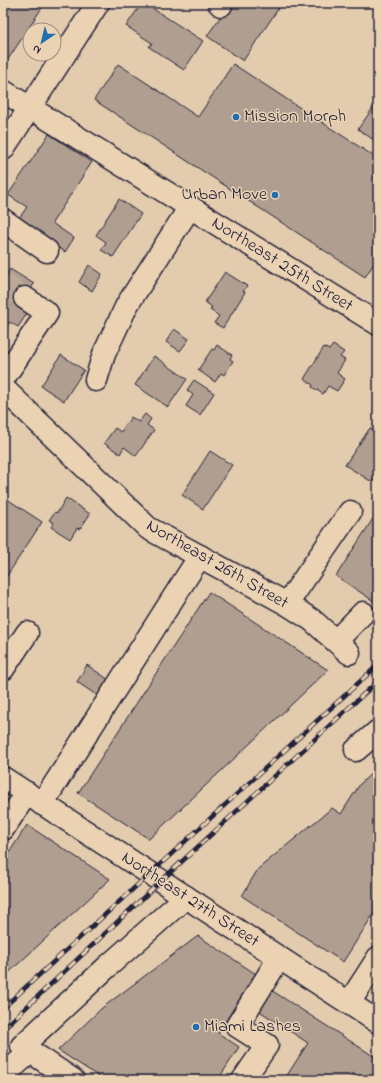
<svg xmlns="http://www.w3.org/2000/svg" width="381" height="1083" viewBox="0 0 381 1083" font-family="'Indie Flower',sans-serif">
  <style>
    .building { fill: #b09f90; stroke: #22223b }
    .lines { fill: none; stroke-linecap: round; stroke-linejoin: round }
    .minor-tunnel { stroke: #bca997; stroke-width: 22; stroke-dasharray: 22 11; stroke-linecap: butt }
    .minor-casing { stroke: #22223b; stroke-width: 25 }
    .major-casing { stroke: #22223b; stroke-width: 25 }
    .minor { stroke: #ebd2b3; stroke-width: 22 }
    .major { stroke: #ebd2b3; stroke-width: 22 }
    .rail-casing { stroke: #22223b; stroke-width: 4.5 }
    .rail { stroke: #ebd2b3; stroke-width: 3; stroke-dasharray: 9; stroke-linecap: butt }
    .poi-dot { fill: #1f6fb2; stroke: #ebd2b3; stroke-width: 1.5 }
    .labels { text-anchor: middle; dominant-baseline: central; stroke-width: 3; stroke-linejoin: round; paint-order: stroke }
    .poi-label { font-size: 18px; fill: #22223b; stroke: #ebd2b3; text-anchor: start }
    .street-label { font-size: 18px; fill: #22223b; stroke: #ebd2b3 }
  </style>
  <rect width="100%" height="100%" fill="#e3cbae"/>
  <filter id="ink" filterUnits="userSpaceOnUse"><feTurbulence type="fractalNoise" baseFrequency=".025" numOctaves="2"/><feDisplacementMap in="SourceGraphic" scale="8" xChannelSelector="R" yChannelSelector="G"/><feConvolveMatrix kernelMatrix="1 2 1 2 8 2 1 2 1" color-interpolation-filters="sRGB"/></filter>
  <g filter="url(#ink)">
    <!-- building -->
    <g class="building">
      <polygon points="3,3 45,3 3,67"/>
      <polygon points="142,3 144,3 203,41 184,70 149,47 152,43 126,26"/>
      <polygon points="230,3 282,3 243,61 207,36"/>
      <polygon points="118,64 198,117 233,64 378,159 378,257 365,277 94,100"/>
      <polygon points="378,101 378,143 358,129"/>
      <polygon points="49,134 92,162 52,223 74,238 65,252 17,221 27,207 8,195"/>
      <polygon points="119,199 141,214 113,257 101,250 106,242 96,235"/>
      <polygon points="89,265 102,274 92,291 79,282"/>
      <polygon points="10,269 34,284 19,307 28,312 18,327 10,322 3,332 3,280"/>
      <polygon points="225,272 247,286 243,291 245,292 223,328 214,323 219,316 210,310 212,307 205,302"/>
      <polygon points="174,329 189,339 180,351 166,342"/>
      <polygon points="217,345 232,355 230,359 233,361 224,375 221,373 215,382 198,370 212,349 214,350"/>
      <polygon points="333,345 344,352 340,357 345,360 337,373 345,379 337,391 328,386 323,394 312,387 313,385 304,379 324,347 329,350"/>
      <polygon points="61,355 84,370 64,401 41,386"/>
      <polygon points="154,356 187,379 168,407 135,385"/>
      <polygon points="194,380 214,393 200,415 186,406 193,395 187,390"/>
      <polygon points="145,414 151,419 147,425 154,430 136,456 124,447 120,454 104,443 115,428 121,432 131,417 139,422"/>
      <polygon points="370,428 378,433 378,472 372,482 345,465"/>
      <polygon points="210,451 232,465 203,509 182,495"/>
      <polygon points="66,498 90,514 80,529 77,528 70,539 51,527 54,523 49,520 55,512 57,513"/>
      <polygon points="7,499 42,522 3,582 3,504"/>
      <polygon points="378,511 378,604 336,576"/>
      <polygon points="209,592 328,670 149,839 78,793"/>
      <polygon points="87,665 109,680 98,696 77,682"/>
      <polygon points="378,767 378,907 343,962 242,896 258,869 332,808 341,814 360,784"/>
      <polygon points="27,825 110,879 3,978 3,862"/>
      <polygon points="198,936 256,974 218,1033 239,1047 218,1080 104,1080 58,1050 102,1008"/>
      <polygon points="271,990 378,1059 378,1080 362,1080 352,1073 347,1080 284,1080 308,1043 258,1010"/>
    </g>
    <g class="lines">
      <!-- minor-tunnel -->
      <polyline class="minor-tunnel" points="3,283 25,298"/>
      <defs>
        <g id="minor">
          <polyline points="219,3 221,5"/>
          <polyline points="3,91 378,324"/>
          <polyline points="3,220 47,251"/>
          <polyline points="3,379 47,313 25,298"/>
          <polyline points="96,380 104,354 127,305 190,207"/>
          <polyline points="3,388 148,528 287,604 312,620 349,653"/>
          <polyline points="287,604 350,512"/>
          <polyline points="336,641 363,613"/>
          <polyline points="3,669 27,633"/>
          <polyline points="356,750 378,731"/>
          <polyline points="3,778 378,1022"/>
          <polyline points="42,804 200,556"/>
          <polyline points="3,829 27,793"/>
          <polyline points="349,1003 378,958"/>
          <polyline points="3,1076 30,1052"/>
          <polyline points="73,1080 22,1046 107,967 186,897"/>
          <polyline points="243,1080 267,1045 237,1026 279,958"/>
        </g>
        <polyline id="major" points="3,149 98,3"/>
      </defs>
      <!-- minor casing -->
      <use href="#minor" class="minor-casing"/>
      <!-- major casing -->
      <use href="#major" class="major-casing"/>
      <!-- minor -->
      <use href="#minor" class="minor"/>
      <!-- major -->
      <use href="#major" class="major"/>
      <defs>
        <g id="rail">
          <polyline points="3,1008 378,665"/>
          <polyline points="3,1029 177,866 378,681"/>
        </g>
      </defs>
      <!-- rail casing -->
      <use href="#rail" class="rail-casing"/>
      <!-- rail -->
      <use href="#rail" class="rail"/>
    </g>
  </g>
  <!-- markers -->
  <g class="poi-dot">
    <circle cx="236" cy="117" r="4"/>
    <circle cx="275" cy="195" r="4"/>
    <circle cx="196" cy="1027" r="4"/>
  </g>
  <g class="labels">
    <!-- poi labels -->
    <g class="poi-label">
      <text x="244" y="117">Mission Morph</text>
      <text x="267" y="195" text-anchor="end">Urban Move</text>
      <text x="204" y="1027">Miami Lashes</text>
    </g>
    <!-- street labels -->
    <g class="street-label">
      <text transform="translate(282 265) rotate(32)">Northeast 25th Street</text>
      <text transform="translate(217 565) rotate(30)">Northeast 26th Street</text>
      <text transform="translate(190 900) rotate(33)">Northeast 27th Street</text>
    </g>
  </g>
  <!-- margin -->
  <rect width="381" height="1083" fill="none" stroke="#ebd2b3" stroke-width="16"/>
  <rect x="8" y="8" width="365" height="1067" fill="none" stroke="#22223b" stroke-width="1.5" filter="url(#ink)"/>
  <!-- north arrow -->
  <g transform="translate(42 42) rotate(215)"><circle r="19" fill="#ebd2b3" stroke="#9b8c83"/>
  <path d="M0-3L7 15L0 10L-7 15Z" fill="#1f6fb2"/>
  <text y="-6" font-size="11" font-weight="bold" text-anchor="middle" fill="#22223b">N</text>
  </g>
</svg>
